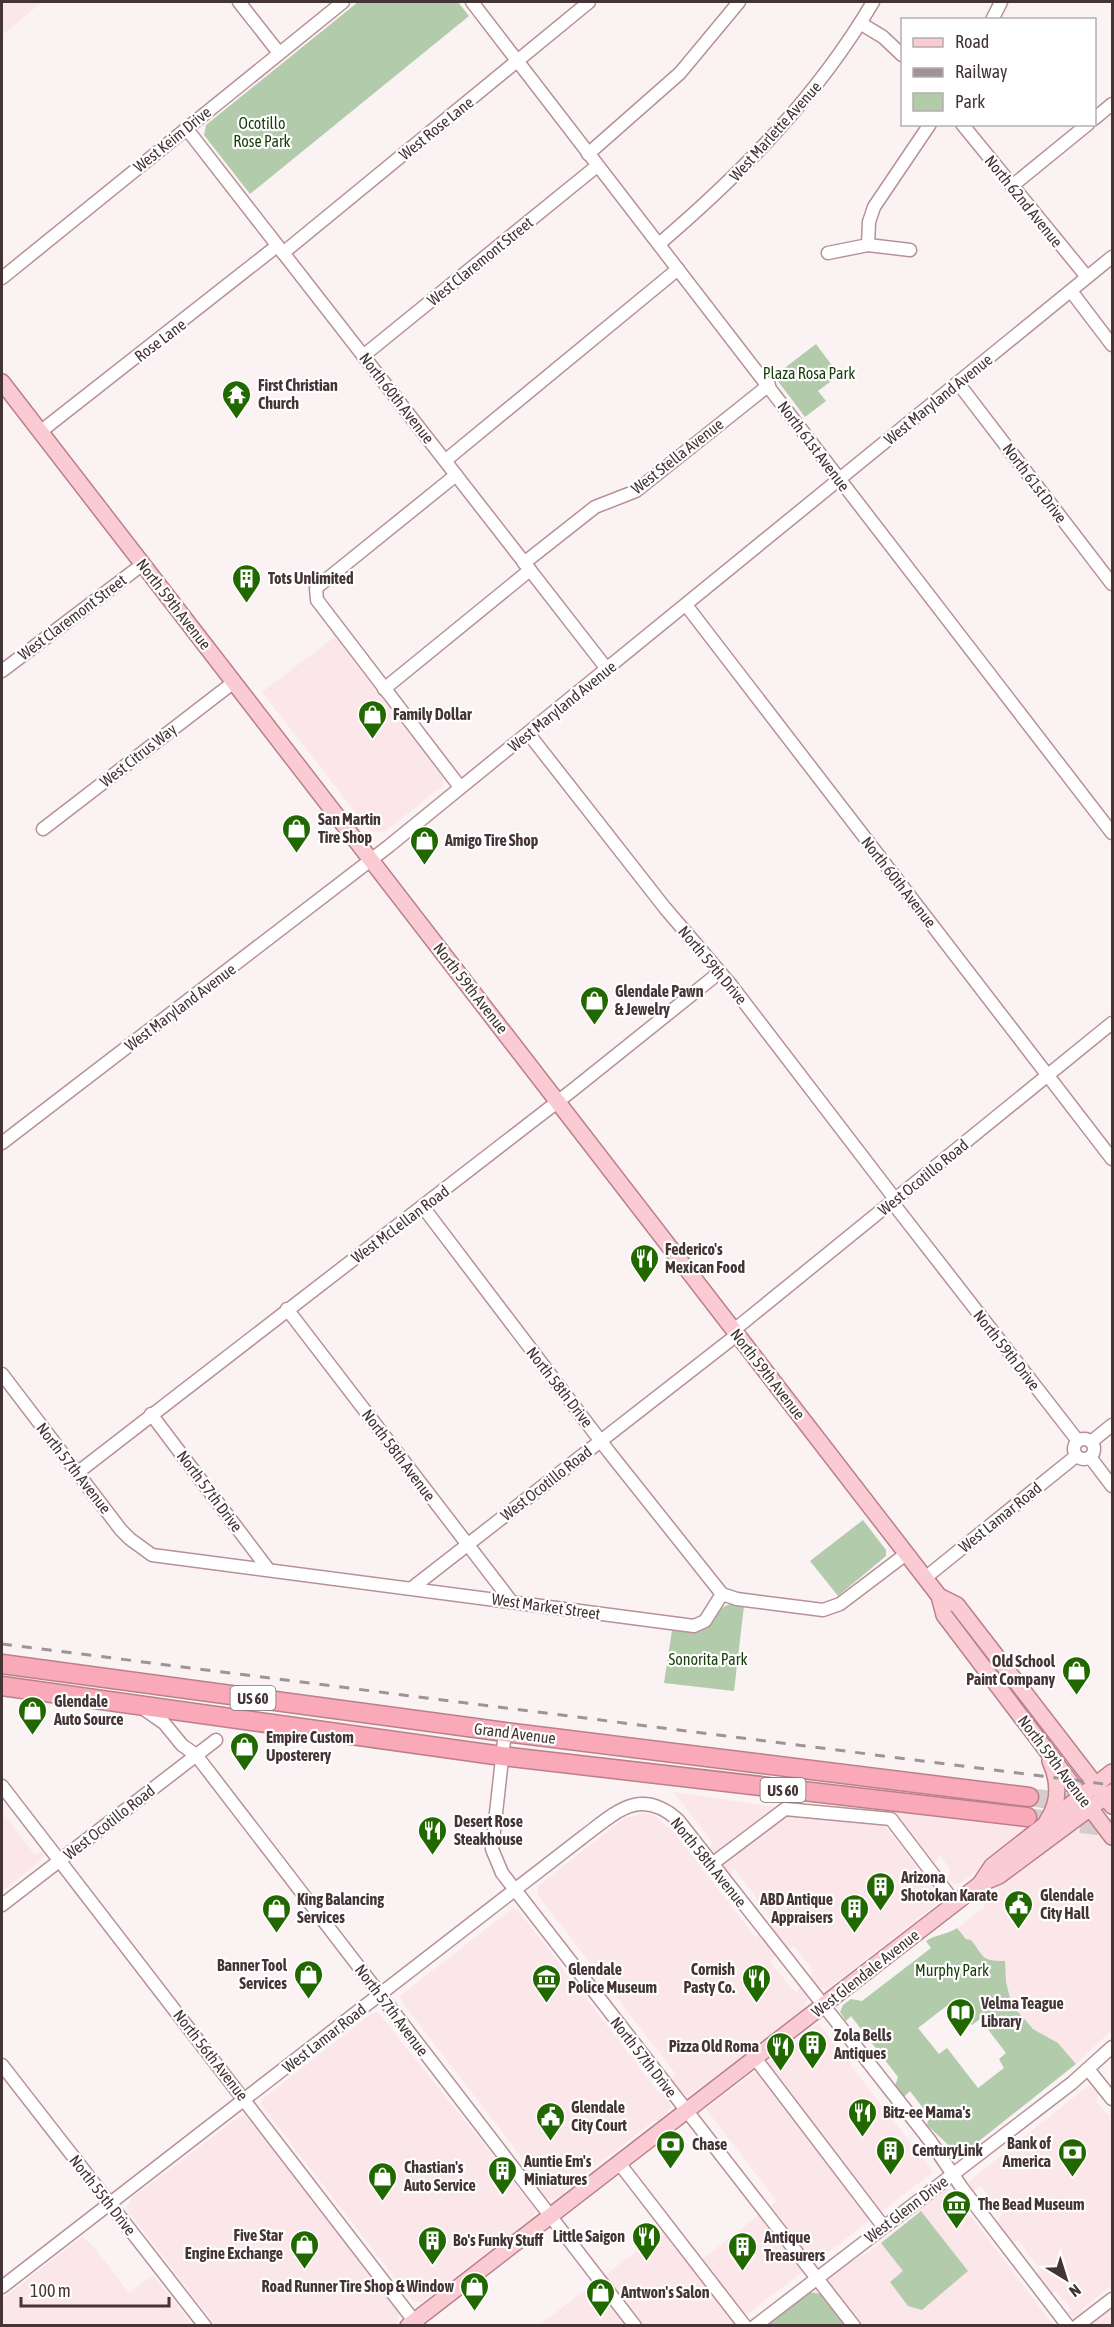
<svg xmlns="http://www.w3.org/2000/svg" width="1114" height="2327" viewBox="0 0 1114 2327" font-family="'Asap Condensed',sans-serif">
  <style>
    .built { fill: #fbe7ea }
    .green { fill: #b2ccab; fill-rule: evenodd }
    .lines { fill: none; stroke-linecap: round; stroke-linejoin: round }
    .highway-tunnel { stroke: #d6cccd; stroke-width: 18; stroke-dasharray: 18 9; stroke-linecap: butt }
    .minor-casing { stroke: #b79197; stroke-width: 15 }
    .major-casing { stroke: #ba808a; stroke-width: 18 }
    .highway-casing { stroke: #ba808a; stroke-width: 21 }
    .minor { stroke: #fff; stroke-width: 12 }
    .major { stroke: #fbcbd4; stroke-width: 15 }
    .highway { stroke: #f9a9b8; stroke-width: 18 }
    .rail { stroke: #9f9395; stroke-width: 3; stroke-dasharray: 10 10; stroke-linecap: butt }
    .labels { text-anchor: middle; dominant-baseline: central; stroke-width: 4.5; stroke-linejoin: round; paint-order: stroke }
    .shield { fill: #fff; stroke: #7c7172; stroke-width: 1.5 }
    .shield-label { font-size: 15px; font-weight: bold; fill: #443436 }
    .park-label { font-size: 16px; fill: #183e0b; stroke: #fff }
    .street-label { font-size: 16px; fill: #443436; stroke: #fff }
    .poi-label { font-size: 16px; font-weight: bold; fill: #443436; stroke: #fff; text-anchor: start }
  </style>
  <rect width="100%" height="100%" fill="#faf2f3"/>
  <!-- built -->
  <g class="built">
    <polygon points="2,2 42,2 2,35"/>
    <polygon points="335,637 443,778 442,786 384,832 370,831 262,692"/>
    <polygon points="674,1792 882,1823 930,1883 933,1881 940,1892 940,1901 828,1989 819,1988 810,1978 813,1970 793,1945 789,1951 770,1926 773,1920 734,1868 731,1876 710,1849 712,1842"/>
    <polygon points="2,1812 35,1855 42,1851 44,1855 39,1862 2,1891"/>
    <polygon points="894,1812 1032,1827 961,1883 953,1884 948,1880 950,1869 940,1855 935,1863"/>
    <polygon points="645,1813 654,1815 672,1830 756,1938 760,1931 776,1953 771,1963 796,1993 801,1986 808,1998 805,2008 689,2096 679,2092 672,2082 675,2073 537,1894 538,1886 594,1842 625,1818"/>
    <polygon points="1080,1824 1093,1825 1112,1848 1112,2030 1076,2064 1058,2043 1033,2029 1022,2018 1012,2005 1004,1972 982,1957 957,1928 985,1907 982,1899"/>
    <polygon points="513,1908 518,1910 659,2093 665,2093 671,2107 660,2120 654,2121 565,2189 564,2195 553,2200 544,2197 537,2188 539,2180 402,2002 400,1996"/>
    <polygon points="378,2012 536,2210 532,2218 421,2303 412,2300 261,2105 262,2099 371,2014"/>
    <polygon points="818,2023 933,2172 733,2325 538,2326 666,2229 695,2265 777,2201 706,2109"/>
    <polygon points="1088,2086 1097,2089 1099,2093 1096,2101 1107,2114 1112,2116 1112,2285 1082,2309 1084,2313 1075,2319 1067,2312 1071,2309 1056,2291 1052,2293 1037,2273 1040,2270 1018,2240 1013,2243 998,2222 1002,2213 981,2186 973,2191 968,2182"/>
    <polygon points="245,2115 399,2310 398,2321 393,2326 215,2325 128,2211 127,2206 132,2198 240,2116"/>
    <polygon points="947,2188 962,2204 1054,2326 771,2326 800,2298 841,2266 864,2255 914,2217 931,2198"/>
    <polygon points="82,2237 94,2247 129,2293 153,2275 192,2325 2,2325 2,2299"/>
    <polygon points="1112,2308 1112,2325 1090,2325"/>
  </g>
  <!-- green -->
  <g class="green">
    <polygon points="358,2 458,2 469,16 250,194 204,135 206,125"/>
    <polygon points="816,344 839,375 818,391 826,401 805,417 774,376"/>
    <polygon points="863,1520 886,1550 886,1556 838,1596 810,1561"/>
    <polygon points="730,1604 744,1606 734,1691 664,1683 672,1630 686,1632 707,1628 723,1607"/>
    <path d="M 957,1928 L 966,1939 L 971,1940 C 985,1957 980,1961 1005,1961 L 1006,1982 L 1012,2005 L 1033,2029 L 1058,2043 L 1076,2064 L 964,2153 L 958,2154 L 927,2125 L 929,2116 L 910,2091 L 904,2097 L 895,2086 L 898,2077 L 851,2016 L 846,2021 L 840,2012 L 843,2005 L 851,1999 L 862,2001 L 931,1948 L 926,1941 C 936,1934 947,1935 957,1928 ZM 953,2001 L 972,2025 L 980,2019 L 1006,2053 L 999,2059 L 1004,2068 L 978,2088 L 947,2048 L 939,2054 L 918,2028 Z"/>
    <polygon points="921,2211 968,2271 922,2310 908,2306 890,2282 903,2271 881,2243"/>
    <polygon points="808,2292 822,2294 846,2326 767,2326"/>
  </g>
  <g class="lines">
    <!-- highway-tunnel -->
    <g class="highway-tunnel">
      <polyline points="1029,1797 1072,1803"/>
      <polyline points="1027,1817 1112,1828"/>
    </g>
    <defs>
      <g id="minor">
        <polyline points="239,2 279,53"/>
        <polyline points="472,2 1112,833"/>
        <polyline points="992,20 1001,2"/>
        <polyline points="860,23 883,37 902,55"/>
        <polyline points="1094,119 1112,104"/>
        <polyline points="962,124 1087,277"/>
        <polyline points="186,128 607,669"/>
        <polyline points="588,154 680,73 739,2"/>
        <polyline points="1012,186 1088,124"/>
        <path d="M 659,244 C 742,173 817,97 873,2"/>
        <polyline points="868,245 869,222 874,207 930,124"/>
        <polyline points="283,253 589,2"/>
        <polyline points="828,253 868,245 910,250"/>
        <polyline points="2,278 343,2"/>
        <polyline points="1071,291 1112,345"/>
        <polyline points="363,356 597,166"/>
        <polyline points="958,383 1112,584"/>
        <polyline points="40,432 277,246"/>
        <polyline points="446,460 678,269"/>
        <polyline points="456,475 316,588 317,600 460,787"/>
        <polyline points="524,563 595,507 636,491 769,385"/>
        <polyline points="686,605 1112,1159"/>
        <polyline points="2,671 143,564"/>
        <polyline points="384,689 530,570"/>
        <polyline points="528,733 665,908 731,985 895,1199"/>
        <polyline points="43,829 234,682"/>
        <polyline points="2,1143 389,846 1112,257"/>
        <polyline points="892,1202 1078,1441"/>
        <polyline points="423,1207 609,1452 722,1594 737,1599 823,1610 840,1604 906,1554"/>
        <polyline points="287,1309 511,1601"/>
        <polyline points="734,1330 1112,1023"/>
        <polyline points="2,1374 121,1530 130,1539 152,1555 694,1626 705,1621 722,1594"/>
        <polyline points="151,1414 268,1569"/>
        <circle cx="1084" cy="1449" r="10"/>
        <polyline points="1091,1442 1112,1425"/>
        <polyline points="1090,1457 1112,1486"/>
        <polyline points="77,1473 574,1089 720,972"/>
        <polyline points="925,1578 1076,1456"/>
        <polyline points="412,1588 738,1334"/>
        <polyline points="141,1707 164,1723 182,1745 196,1755 635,2326"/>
        <polyline points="505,1732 492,1849 502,1873 854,2326"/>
        <polyline points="2,1786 418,2326"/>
        <polyline points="712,1864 785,1809 891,1819 955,1903"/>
        <polyline points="2,1905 216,1740"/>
        <polyline points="755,2058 883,2226"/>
        <polyline points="2,2065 205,2326"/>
        <polyline points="1088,2069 1112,2099"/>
        <polyline points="619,2163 745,2326"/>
        <path d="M 2,2287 L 583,1837 C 615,1813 640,1786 678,1820 L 931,2142 L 962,2188 L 1068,2326"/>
        <polyline points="755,2326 1072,2083 1112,2047"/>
        <polyline points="1077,2326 1112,2299"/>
      </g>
      <g id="major">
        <polyline points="2,382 939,1596 944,1615 1112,1837"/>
        <polyline points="939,1596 957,1605 1112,1806"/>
        <path d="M 1047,1821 C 1060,1802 1059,1781 1050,1761"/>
        <polyline points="980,1884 992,1866 1112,1772"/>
        <polyline points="408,2326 980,1884 999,1876 1112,1792"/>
      </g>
      <g id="highway">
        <polyline points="2,1664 505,1732 1029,1797"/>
        <polyline points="2,1686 502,1756 1027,1817"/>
      </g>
    </defs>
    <!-- minor casing -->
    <use href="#minor" class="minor-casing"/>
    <!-- major casing -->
    <use href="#major" class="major-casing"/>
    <!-- highway casing -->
    <use href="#highway" class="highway-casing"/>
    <!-- minor -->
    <use href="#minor" class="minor"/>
    <!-- major -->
    <use href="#major" class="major"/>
    <!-- highway -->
    <use href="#highway" class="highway"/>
    <!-- rail -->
    <polyline class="rail" points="2,1644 1112,1785"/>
  </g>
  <!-- icons -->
  <defs>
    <symbol id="temple-pin" viewBox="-11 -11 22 30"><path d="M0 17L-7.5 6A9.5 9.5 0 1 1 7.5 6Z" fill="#226800" stroke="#fff"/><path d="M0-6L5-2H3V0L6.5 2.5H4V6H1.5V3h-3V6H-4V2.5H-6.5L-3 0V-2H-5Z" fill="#fff"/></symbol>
    <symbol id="building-pin" viewBox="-11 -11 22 30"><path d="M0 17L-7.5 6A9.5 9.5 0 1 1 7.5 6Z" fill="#226800" stroke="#fff"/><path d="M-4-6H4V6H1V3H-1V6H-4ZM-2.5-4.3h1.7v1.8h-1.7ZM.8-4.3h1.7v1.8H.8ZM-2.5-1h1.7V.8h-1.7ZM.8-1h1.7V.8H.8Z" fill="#fff"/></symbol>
    <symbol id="shop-pin" viewBox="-11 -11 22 30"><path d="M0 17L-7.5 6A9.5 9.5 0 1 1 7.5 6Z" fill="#226800" stroke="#fff"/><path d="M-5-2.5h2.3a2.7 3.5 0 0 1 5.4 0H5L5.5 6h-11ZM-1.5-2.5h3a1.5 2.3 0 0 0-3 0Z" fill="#fff"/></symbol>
    <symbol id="restaurant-pin" viewBox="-11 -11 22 30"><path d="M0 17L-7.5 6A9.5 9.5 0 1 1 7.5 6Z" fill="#226800" stroke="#fff"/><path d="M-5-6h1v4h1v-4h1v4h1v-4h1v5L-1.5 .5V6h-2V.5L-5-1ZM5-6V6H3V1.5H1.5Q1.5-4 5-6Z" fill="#fff"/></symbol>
    <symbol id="civic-pin" viewBox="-11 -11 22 30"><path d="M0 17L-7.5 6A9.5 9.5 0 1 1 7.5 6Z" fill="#226800" stroke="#fff"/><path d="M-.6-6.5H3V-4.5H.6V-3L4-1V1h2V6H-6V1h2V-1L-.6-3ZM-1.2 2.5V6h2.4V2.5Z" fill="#fff"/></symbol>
    <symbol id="museum-pin" viewBox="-11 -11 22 30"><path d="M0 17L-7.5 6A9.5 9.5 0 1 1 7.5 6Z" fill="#226800" stroke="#fff"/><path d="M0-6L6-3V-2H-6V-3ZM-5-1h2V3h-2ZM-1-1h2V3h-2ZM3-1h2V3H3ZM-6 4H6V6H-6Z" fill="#fff"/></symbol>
    <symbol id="library-pin" viewBox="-11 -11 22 30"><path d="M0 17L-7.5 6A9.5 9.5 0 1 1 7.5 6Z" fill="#226800" stroke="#fff"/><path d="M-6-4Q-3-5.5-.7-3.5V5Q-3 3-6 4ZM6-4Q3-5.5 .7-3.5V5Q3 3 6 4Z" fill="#fff"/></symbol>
    <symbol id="bank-pin" viewBox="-11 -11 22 30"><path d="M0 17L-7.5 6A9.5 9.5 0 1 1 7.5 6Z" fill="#226800" stroke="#fff"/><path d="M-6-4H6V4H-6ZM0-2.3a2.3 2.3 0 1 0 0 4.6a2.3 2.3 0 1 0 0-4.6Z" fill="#fff"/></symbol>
  </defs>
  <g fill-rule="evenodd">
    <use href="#temple-pin" x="220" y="378" width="33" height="45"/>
    <use href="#building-pin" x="230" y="562" width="33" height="45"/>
    <use href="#shop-pin" x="356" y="698" width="33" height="45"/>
    <use href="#shop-pin" x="280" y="812" width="33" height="45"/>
    <use href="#shop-pin" x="408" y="824" width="33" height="45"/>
    <use href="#shop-pin" x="578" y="984" width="33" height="45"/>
    <use href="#restaurant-pin" x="628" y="1242" width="33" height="45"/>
    <use href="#shop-pin" x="1060" y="1654" width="33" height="45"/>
    <use href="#shop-pin" x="16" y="1694" width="33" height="45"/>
    <use href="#shop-pin" x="228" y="1730" width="33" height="45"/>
    <use href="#restaurant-pin" x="416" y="1814" width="33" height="45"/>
    <use href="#building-pin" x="864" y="1870" width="33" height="45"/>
    <use href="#civic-pin" x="1002" y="1888" width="33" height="45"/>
    <use href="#shop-pin" x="260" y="1892" width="33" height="45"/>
    <use href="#building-pin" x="838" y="1892" width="33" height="45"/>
    <use href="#shop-pin" x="292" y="1958" width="33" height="45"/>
    <use href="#museum-pin" x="530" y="1962" width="33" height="45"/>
    <use href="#restaurant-pin" x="740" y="1962" width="33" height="45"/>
    <use href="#library-pin" x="944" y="1996" width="33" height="45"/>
    <use href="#building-pin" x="796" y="2028" width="33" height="45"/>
    <use href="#restaurant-pin" x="764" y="2030" width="33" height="45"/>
    <use href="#restaurant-pin" x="846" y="2096" width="33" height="45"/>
    <use href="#civic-pin" x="534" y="2100" width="33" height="45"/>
    <use href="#bank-pin" x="654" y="2128" width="33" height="45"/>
    <use href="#building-pin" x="874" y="2134" width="33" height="45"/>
    <use href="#bank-pin" x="1056" y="2136" width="33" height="45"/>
    <use href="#building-pin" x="486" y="2154" width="33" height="45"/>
    <use href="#shop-pin" x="366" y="2160" width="33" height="45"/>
    <use href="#museum-pin" x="940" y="2188" width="33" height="45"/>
    <use href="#restaurant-pin" x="630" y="2220" width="33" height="45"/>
    <use href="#building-pin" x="416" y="2224" width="33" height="45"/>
    <use href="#shop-pin" x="288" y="2228" width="33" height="45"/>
    <use href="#building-pin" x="726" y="2230" width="33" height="45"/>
    <use href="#shop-pin" x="458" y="2270" width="33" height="45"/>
    <use href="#shop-pin" x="584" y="2276" width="33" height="45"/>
  </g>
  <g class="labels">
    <!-- shield labels -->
    <g class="shield">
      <rect x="230.5" y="1686" width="45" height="24" rx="4.5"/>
      <rect x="760.5" y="1778" width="45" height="24" rx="4.5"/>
    </g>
    <g class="shield-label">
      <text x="253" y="1698">US 60</text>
      <text x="783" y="1790">US 60</text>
    </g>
    <!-- park labels -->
    <g class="park-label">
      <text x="262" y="123">Ocotillo<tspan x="262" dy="18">Rose Park</tspan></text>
      <text x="809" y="373">Plaza Rosa Park</text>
      <text x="708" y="1659">Sonorita Park</text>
      <text x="952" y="1970">Murphy Park</text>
    </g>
    <!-- street labels -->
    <g class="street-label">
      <text transform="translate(436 128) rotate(-39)">West Rose Lane</text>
      <text transform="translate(775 131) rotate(-48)">West Marlette Avenue</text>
      <text transform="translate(172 139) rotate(-39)">West Keim Drive</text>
      <text transform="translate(1024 201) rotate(51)">North 62nd Avenue</text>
      <text transform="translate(480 261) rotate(-39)">West Claremont Street</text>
      <text transform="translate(160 340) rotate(-37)">Rose Lane</text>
      <text transform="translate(397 398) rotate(52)">North 60th Avenue</text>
      <text transform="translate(938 399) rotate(-39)">West Maryland Avenue</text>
      <text transform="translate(814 446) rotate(53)">North 61st Avenue</text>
      <text transform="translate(677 456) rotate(-38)">West Stella Avenue</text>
      <text transform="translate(1035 483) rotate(53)">North 61st Drive</text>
      <text transform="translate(174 604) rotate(52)">North 59th Avenue</text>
      <text transform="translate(72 617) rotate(-37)">West Claremont Street</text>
      <text transform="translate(562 706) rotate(-39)">West Maryland Avenue</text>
      <text transform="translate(138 755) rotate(-38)">West Citrus Way</text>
      <text transform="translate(899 882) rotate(52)">North 60th Avenue</text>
      <text transform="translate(713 965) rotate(50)">North 59th Drive</text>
      <text transform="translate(471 988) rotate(52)">North 59th Avenue</text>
      <text transform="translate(180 1007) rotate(-37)">West Maryland Avenue</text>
      <text transform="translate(923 1177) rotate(-39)">West Ocotillo Road</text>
      <text transform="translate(400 1224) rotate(-37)">West McLellan Road</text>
      <text transform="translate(1007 1350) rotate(52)">North 59th Drive</text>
      <text transform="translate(768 1374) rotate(52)">North 59th Avenue</text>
      <text transform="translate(560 1387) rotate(52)">North 58th Drive</text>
      <text transform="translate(399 1455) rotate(53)">North 58th Avenue</text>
      <text transform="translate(74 1468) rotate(52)">North 57th Avenue</text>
      <text transform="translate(546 1483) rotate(-38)">West Ocotillo Road</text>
      <text transform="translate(210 1491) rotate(53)">North 57th Drive</text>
      <text transform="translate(1000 1517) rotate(-39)">West Lamar Road</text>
      <text transform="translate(546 1606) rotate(8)">West Market Street</text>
      <text transform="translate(515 1733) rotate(7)">Grand Avenue</text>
      <text transform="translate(1055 1761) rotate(53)">North 59th Avenue</text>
      <text transform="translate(109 1822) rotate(-38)">West Ocotillo Road</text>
      <text transform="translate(709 1862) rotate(51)">North 58th Avenue</text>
      <text transform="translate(865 1973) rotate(-38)">West Glendale Avenue</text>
      <text transform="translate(392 2010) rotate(53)">North 57th Avenue</text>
      <text transform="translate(324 2038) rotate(-38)">West Lamar Road</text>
      <text transform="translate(211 2055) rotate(52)">North 56th Avenue</text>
      <text transform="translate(644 2057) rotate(52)">North 57th Drive</text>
      <text transform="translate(103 2195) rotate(52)">North 55th Drive</text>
      <text transform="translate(906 2209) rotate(-37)">West Glenn Drive</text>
    </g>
    <!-- poi labels -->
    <g class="poi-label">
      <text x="258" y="385">First Christian<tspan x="258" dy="18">Church</tspan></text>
      <text x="268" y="578">Tots Unlimited</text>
      <text x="393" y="714">Family Dollar</text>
      <text x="318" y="819">San Martin<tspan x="318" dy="18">Tire Shop</tspan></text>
      <text x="445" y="840">Amigo Tire Shop</text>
      <text x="615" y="991">Glendale Pawn<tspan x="615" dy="18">&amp; Jewelry</tspan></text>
      <text x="665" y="1249">Federico's<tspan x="665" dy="18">Mexican Food</tspan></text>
      <text x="1055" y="1661" text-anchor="end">Old School<tspan x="1055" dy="18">Paint Company</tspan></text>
      <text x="54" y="1701">Glendale<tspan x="54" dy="18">Auto Source</tspan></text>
      <text x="266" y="1737">Empire Custom<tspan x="266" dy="18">Uposterery</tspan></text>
      <text x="454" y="1821">Desert Rose<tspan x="454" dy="18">Steakhouse</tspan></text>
      <text x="901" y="1877">Arizona<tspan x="901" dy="18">Shotokan Karate</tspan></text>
      <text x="1040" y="1895">Glendale<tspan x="1040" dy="18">City Hall</tspan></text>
      <text x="297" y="1899">King Balancing<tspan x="297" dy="18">Services</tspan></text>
      <text x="833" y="1899" text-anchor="end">ABD Antique<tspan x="833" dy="18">Appraisers</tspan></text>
      <text x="287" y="1965" text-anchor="end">Banner Tool<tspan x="287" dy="18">Services</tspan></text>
      <text x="568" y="1969">Glendale<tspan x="568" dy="18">Police Museum</tspan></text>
      <text x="735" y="1969" text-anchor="end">Cornish<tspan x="735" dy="18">Pasty Co.</tspan></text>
      <text x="981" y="2003">Velma Teague<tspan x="981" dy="18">Library</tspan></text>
      <text x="834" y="2035">Zola Bells<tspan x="834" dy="18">Antiques</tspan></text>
      <text x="759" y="2046" text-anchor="end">Pizza Old Roma</text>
      <text x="571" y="2107">Glendale<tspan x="571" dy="18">City Court</tspan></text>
      <text x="883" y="2112">Bitz-ee Mama's</text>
      <text x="1051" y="2143" text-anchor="end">Bank of<tspan x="1051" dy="18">America</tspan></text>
      <text x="692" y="2144">Chase</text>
      <text x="912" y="2150">CenturyLink</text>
      <text x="524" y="2161">Auntie Em's<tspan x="524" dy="18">Miniatures</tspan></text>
      <text x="404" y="2167">Chastian's<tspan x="404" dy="18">Auto Service</tspan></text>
      <text x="978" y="2204">The Bead Museum</text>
      <text x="283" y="2235" text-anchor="end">Five Star<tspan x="283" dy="18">Engine Exchange</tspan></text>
      <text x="625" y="2236" text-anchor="end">Little Saigon</text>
      <text x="764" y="2237">Antique<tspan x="764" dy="18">Treasurers</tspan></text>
      <text x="453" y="2240">Bo's Funky Stuff</text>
      <text x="454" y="2286" text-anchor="end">Road Runner Tire Shop &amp; Window</text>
      <text x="621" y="2292">Antwon's Salon</text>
    </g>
  </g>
  <!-- border -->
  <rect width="1114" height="2327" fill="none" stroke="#443436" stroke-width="6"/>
  <!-- legend -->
  <rect x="901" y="18" width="195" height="108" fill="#ffffff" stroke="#b4aeaf" stroke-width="1.5"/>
  <rect x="913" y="38" width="30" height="9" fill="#fbcbd4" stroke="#b4aeaf" stroke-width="1.5"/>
  <text x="955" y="48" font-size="18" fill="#443436">Road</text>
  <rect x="913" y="68" width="30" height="9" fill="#9f9395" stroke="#b4aeaf" stroke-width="1.5"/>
  <text x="955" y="78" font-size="18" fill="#443436">Railway</text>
  <rect x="913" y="93" width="30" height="18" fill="#b2ccab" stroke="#b4aeaf" stroke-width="1.5"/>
  <text x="955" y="108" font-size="18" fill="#443436">Park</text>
  <!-- north arrow -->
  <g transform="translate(1066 2279) rotate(142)" stroke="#ffffff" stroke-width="4.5" paint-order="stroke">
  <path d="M0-4.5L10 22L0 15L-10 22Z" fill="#443436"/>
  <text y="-9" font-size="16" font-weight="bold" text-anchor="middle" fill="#443436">N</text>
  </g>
  <!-- scale -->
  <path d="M21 2297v9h148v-9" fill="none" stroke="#443436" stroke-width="3"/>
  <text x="30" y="2297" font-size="18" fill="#443436" stroke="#ffffff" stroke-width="4.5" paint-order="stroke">100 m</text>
</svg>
